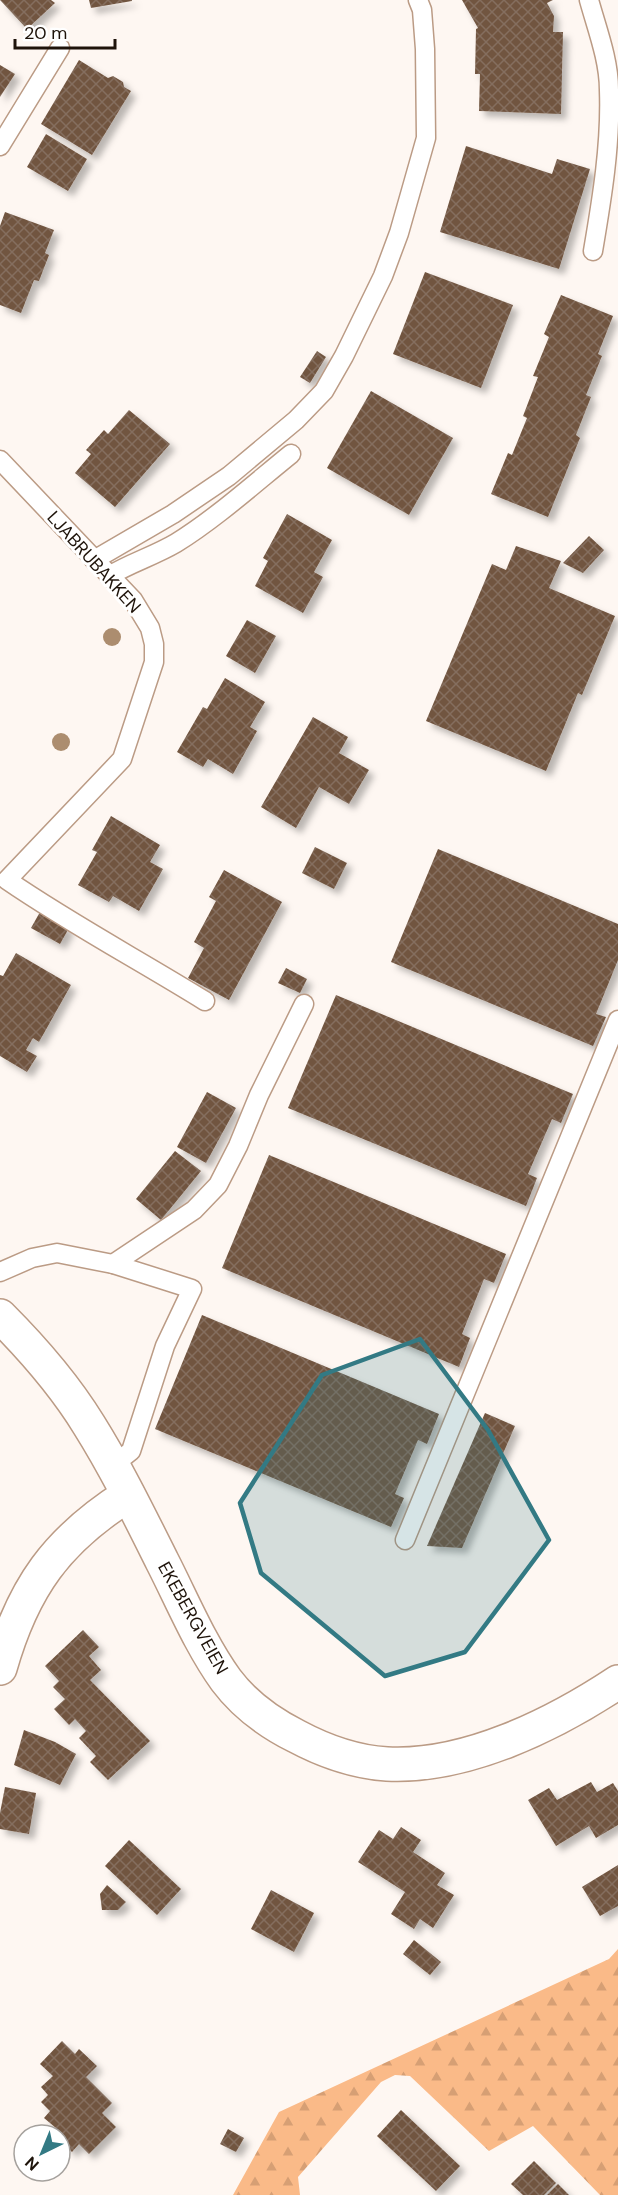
<svg xmlns="http://www.w3.org/2000/svg" width="618" height="2195" viewBox="0 0 618 2195" font-family="'DM Sans',sans-serif">
  <style>
    .forest { fill: url(#forest-firs) }
    .building { fill: url(#building-cross-hatch); filter: url(#shadow) }
    .lines { fill: none; stroke-linecap: round; stroke-linejoin: round }
    .service-casing { stroke: #bb9b85; stroke-width: 21 }
    .minor-casing { stroke: #bb9b85; stroke-width: 36 }
    .secondary-casing { stroke: #bb9b85; stroke-width: 36 }
    .service { stroke: #fff; stroke-width: 18 }
    .minor { stroke: #fff; stroke-width: 33 }
    .secondary { stroke: #fff; stroke-width: 33 }
    .tree { fill: #ac8d6f }
    .marked { fill: #337a84; fill-opacity: 0.2; stroke: #337a84; stroke-width: 4.5; stroke-linejoin: round }
    .labels { text-anchor: middle; dominant-baseline: central; stroke-width: 6; stroke-linejoin: round; paint-order: stroke }
    .street-label { font-size: 18px; fill: #1e130a; stroke: #fff }
  </style>
  <defs>
    <pattern id="forest-firs" width="22" height="20" patternUnits="userSpaceOnUse" patternTransform="scale(1.5)"><rect width="22" height="20" fill="#faba88"/><path d="M5 1l3.5 6h-7zM16 11l3.5 6h-7z" fill="#d69f74"/></pattern>
    <pattern id="building-cross-hatch" width="8" height="8" patternUnits="userSpaceOnUse" patternTransform="scale(1.5)"><rect width="8" height="8" fill="#715540"/><path d="M0 0l8 8M0 8l8-8" fill="none" stroke="#846e5e"/></pattern>
    <filter id="shadow"><feDropShadow dx="5.5" dy="5.5" stdDeviation="3" flood-color="#0004"/></filter>
  </defs>
  <rect width="100%" height="100%" fill="#fef7f2"/>
  <!-- forest -->
  <polygon class="forest" points="618,1949 618,2195 600,2195 533,2126 489,2151 410,2076 395,2075 381,2082 298,2177 300,2195 233,2195 279,2112 609,1959"/>
  <!-- building -->
  <g class="building">
    <polygon points="0,0 51,0 55,3 27,29"/>
    <polygon points="89,0 132,0 132,1 91,8"/>
    <polygon points="462,0 553,0 547,3 554,16 553,32 563,32 561,114 479,111 480,74 475,74 476,29 478,28"/>
    <polygon points="79,60 108,78 113,76 123,82 124,87 131,91 92,155 41,124"/>
    <polygon points="0,65 15,74 0,97"/>
    <polygon points="46,134 87,159 68,191 27,167"/>
    <polygon points="466,146 552,174 557,159 590,169 559,269 440,232"/>
    <polygon points="5,212 54,230 45,253 49,255 39,281 34,280 21,313 0,305 0,226"/>
    <polygon points="425,272 513,305 481,388 393,354"/>
    <polygon points="561,295 613,316 598,354 602,356 586,395 591,397 576,435 580,438 548,517 491,494 508,453 512,455 527,418 523,416 538,377 533,376 549,337 544,334"/>
    <polygon points="317,351 326,357 310,383 300,377"/>
    <polygon points="371,391 453,438 409,515 327,468"/>
    <polygon points="129,410 170,444 115,507 75,473 91,454 86,450 104,430 108,434"/>
    <polygon points="287,514 332,540 314,572 323,577 303,613 255,586 268,561 263,558"/>
    <polygon points="589,536 604,550 583,573 563,563"/>
    <polygon points="516,546 561,561 549,588 615,616 582,695 578,693 546,771 426,721 492,564 506,570"/>
    <polygon points="247,620 276,636 255,673 226,656"/>
    <polygon points="225,678 265,702 250,727 257,731 233,774 208,759 203,767 177,752 203,707 207,709"/>
    <polygon points="313,717 348,737 339,753 369,770 349,804 319,787 296,828 261,807"/>
    <polygon points="111,816 160,845 150,862 163,869 139,911 113,896 109,902 78,885 97,852 92,850"/>
    <polygon points="315,847 347,863 334,889 302,873"/>
    <polygon points="438,849 618,924 618,960 596,1014 606,1017 593,1046 391,962"/>
    <polygon points="224,870 282,902 229,1000 188,978 204,948 194,942 216,901 209,897"/>
    <polygon points="40,912 69,928 60,944 31,928"/>
    <polygon points="16,953 71,985 39,1042 33,1038 26,1050 37,1056 27,1072 0,1056 0,975 3,976"/>
    <polygon points="286,968 307,979 300,993 278,983"/>
    <polygon points="336,995 573,1094 561,1123 552,1119 528,1174 537,1178 526,1206 288,1108"/>
    <polygon points="207,1092 236,1108 206,1163 177,1147"/>
    <polygon points="175,1151 201,1171 161,1220 136,1199"/>
    <polygon points="269,1155 506,1254 494,1283 484,1279 462,1334 470,1338 459,1367 222,1268"/>
    <polygon points="202,1315 439,1414 427,1444 418,1440 395,1494 404,1498 391,1527 155,1429"/>
    <polygon points="485,1413 515,1426 462,1548 427,1546"/>
    <polygon points="83,1630 99,1647 89,1656 101,1670 90,1680 150,1741 108,1780 90,1762 96,1756 79,1738 86,1731 75,1719 69,1725 54,1709 65,1699 53,1687 59,1681 45,1666"/>
    <polygon points="24,1730 55,1742 76,1754 60,1785 14,1765"/>
    <polygon points="591,1782 597,1792 613,1783 618,1791 618,1825 596,1838 589,1826 556,1846 528,1800 549,1788 557,1800"/>
    <polygon points="5,1787 36,1793 29,1834 0,1829 0,1813"/>
    <polygon points="401,1827 421,1840 413,1852 445,1873 437,1885 454,1895 433,1928 420,1919 414,1929 391,1914 405,1892 358,1862 379,1830 393,1839"/>
    <polygon points="129,1840 181,1889 157,1915 105,1866"/>
    <polygon points="618,1865 618,1906 600,1916 582,1887"/>
    <polygon points="107,1885 126,1902 118,1910 102,1910 100,1894"/>
    <polygon points="271,1890 314,1913 294,1952 251,1929"/>
    <polygon points="414,1940 441,1962 430,1975 403,1954"/>
    <polygon points="62,2041 75,2054 79,2049 97,2066 86,2077 112,2103 102,2113 116,2127 89,2154 79,2144 72,2152 60,2140 60,2135 55,2135 52,2132 56,2128 44,2118 50,2111 41,2102 48,2095 41,2087 53,2076 40,2064"/>
    <polygon points="401,2110 460,2166 436,2191 377,2136"/>
    <polygon points="228,2129 244,2138 236,2152 220,2144"/>
    <polygon points="534,2161 556,2183 544,2195 523,2195 511,2184"/>
    <polygon points="558,2184 569,2195 547,2195"/>
  </g>
  <g class="lines">
    <defs>
      <g id="service">
        <path d="M 589,0 C 597,29 609,60 609,90 C 611,144 602,198 593,251"/>
        <polyline points="0,146 60,48"/>
        <path d="M 0,460 L 133,600 L 150,628 L 154,644 L 154,662 L 122,759 L 7,880 C 71,924 139,960 205,1001"/>
        <polyline points="94,560 173,514 229,476 296,420 324,391 344,356 383,276 399,233 426,138 425,49 422,10 418,0"/>
        <path d="M 109,576 C 130,563 154,556 176,543 C 215,519 255,483 291,454"/>
        <polyline points="113,1264 194,1210 218,1185 238,1146 259,1095 304,1004"/>
        <polyline points="0,1272 32,1258 57,1253 113,1264 192,1289 165,1346 131,1451 112,1466"/>
        <polyline points="405,1540 618,1020"/>
      </g>
      <path id="minor" d="M 0,1668 C 23,1587 57,1540 128,1495"/>
      <path id="secondary" d="M 0,1316 C 33,1349 65,1386 89,1425 C 116,1468 139,1515 162,1561 C 182,1600 200,1644 226,1680 C 244,1704 270,1723 296,1736 C 324,1751 355,1762 387,1764 C 466,1768 553,1725 618,1682"/>
    </defs>
    <!-- service casing -->
    <use href="#service" class="service-casing"/>
    <!-- minor casing -->
    <use href="#minor" class="minor-casing"/>
    <!-- secondary casing -->
    <use href="#secondary" class="secondary-casing"/>
    <!-- service -->
    <use href="#service" class="service"/>
    <!-- minor -->
    <use href="#minor" class="minor"/>
    <!-- secondary -->
    <use href="#secondary" class="secondary"/>
  </g>
  <!-- trees -->
  <g class="tree">
    <circle cx="112" cy="637" r="9"/>
    <circle cx="61" cy="742" r="9"/>
  </g>
  <!-- marked area -->
  <path class="marked" d="M 420,1339 L 488,1430 L 549,1540 L 465,1652 L 385,1676 L 261,1573 L 240,1503 L 322,1375 Z"/>
  <g class="labels">
    <!-- street labels -->
    <g class="street-label">
      <text transform="translate(94 562) rotate(48)">LJABRUBAKKEN</text>
      <text transform="translate(193 1618) rotate(61)">EKEBERGVEIEN</text>
    </g>
  </g>
  <!-- north arrow -->
  <g transform="translate(42 2153) rotate(223)"><circle r="28" fill="#ffffff" stroke="#a5a19d" stroke-width="1.5"/>
  <path d="M0-4.5L10 22L0 15L-10 22Z" fill="#337a84"/>
  <text y="-9" font-size="16" font-weight="bold" text-anchor="middle" fill="#1e130a">N</text>
  </g>
  <!-- scale -->
  <path d="M15 39v9h100v-9" fill="none" stroke="#1e130a" stroke-width="3"/>
  <text x="24" y="39" font-size="18" fill="#1e130a" stroke="#ffffff" stroke-width="4.5" paint-order="stroke">20 m</text>
</svg>
